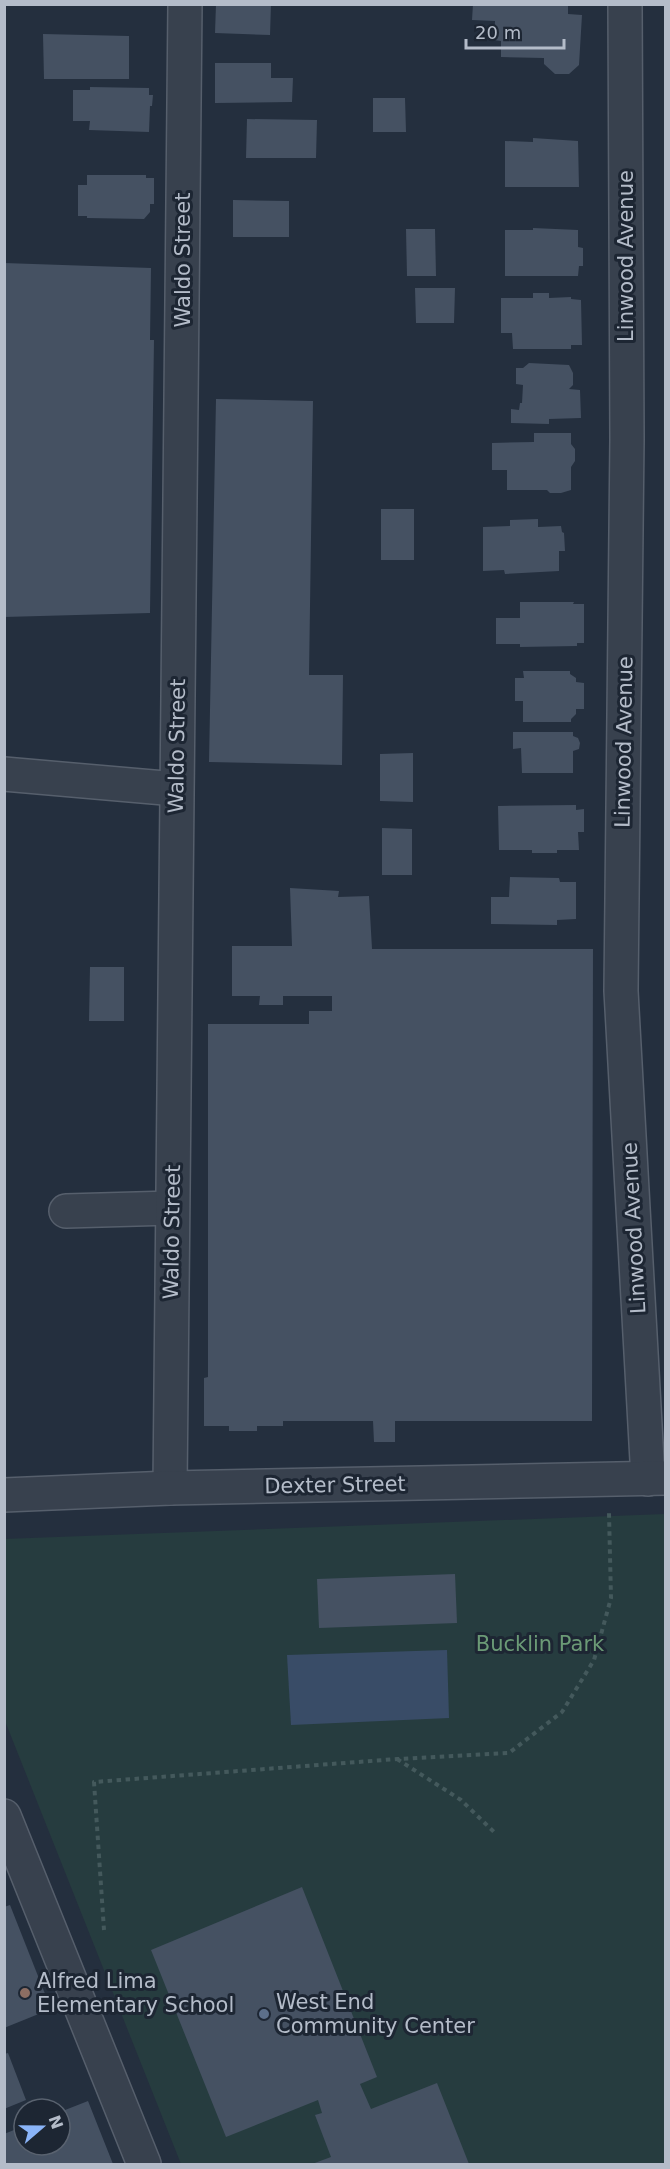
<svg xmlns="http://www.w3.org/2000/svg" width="670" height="2169" viewBox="0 0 670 2169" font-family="'DejaVu Sans',sans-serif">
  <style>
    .green { fill: #263c3f }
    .water { fill: #394c67 }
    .building { fill: #455162 }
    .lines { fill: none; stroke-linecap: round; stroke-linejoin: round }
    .minor-casing { stroke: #565f6c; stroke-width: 36 }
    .path { stroke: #44595c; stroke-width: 4; stroke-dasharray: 4.5 4.5; stroke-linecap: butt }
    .minor { stroke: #38414e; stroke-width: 33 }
    .education-dot { fill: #8d6e63; stroke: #1d2633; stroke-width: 2 }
    .service-dot { fill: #5c6f8a; stroke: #1d2633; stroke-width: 2 }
    .labels { text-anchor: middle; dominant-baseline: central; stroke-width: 6; stroke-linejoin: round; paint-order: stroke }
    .street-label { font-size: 21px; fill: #b4bcc9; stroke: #1d2633 }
    .park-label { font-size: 21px; fill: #6b9a76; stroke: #1d2633 }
    .poi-label { font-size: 21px; fill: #b4bcc9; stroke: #1d2633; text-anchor: start }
  </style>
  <rect width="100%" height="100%" fill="#242f3e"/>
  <!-- green -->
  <polygon class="green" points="665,1514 665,2164 181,2164 5,1721 4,1539"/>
  <!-- water -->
  <polygon class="water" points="447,1650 449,1718 291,1725 287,1655"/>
  <!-- building -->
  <g class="building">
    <polygon points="216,4 271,4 270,35 215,33"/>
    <polygon points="473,4 568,4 568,14 582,15 579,65 569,74 555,74 544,64 544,58 501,57 501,41 494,40 495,21 472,20"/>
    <polygon points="43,34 129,36 129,79 44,79"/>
    <polygon points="215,63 271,63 271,78 293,78 292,102 215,103"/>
    <polygon points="90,87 149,88 149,95 153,95 152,106 150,106 149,132 89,130 90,121 73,121 73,90 90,90"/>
    <polygon points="373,98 405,98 406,132 373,132"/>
    <polygon points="247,119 317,120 316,158 246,158"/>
    <polygon points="533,138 578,141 579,187 505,187 505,141 533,142"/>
    <polygon points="87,175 146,175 146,178 154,178 154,204 150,204 150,212 144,219 87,218 87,216 78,216 78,185 87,185"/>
    <polygon points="233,200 289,201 289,237 233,237"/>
    <polygon points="533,228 578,230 578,247 583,248 583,266 579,266 578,276 505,276 505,230 533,230"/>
    <polygon points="406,229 435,229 436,276 407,276"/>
    <polygon points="4,263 151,268 150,340 154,340 150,613 4,617"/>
    <polygon points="415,288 455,288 454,323 416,323"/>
    <polygon points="533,293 549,293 549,298 571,297 571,299 581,300 582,345 571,345 571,349 513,349 512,333 501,333 501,298 533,298"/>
    <polygon points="529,363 569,365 573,373 573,385 569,389 580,390 581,418 549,419 549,424 511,423 511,409 519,410 520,403 522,403 523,385 516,384 516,368 523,368"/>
    <polygon points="216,399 313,401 309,675 343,675 342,765 209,762"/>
    <polygon points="534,433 571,433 571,444 575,449 575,461 571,467 571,490 561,493 550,493 547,490 507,490 507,470 492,470 492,443 534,442"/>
    <rect x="381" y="509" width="33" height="51"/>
    <polygon points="538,519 538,527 561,526 562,532 564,533 565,551 559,551 559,571 505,574 504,570 483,571 483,527 510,526 510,520"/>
    <polygon points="520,602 574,602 573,604 584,604 584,643 577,643 577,646 520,647 520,644 496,644 496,618 520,618"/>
    <polygon points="523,671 570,671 570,674 576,678 576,682 584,683 584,709 576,709 576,714 571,719 571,722 523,722 523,701 515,701 515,678 524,678"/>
    <polygon points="513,732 573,732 573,736 578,738 580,743 579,749 573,751 573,773 522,773 521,748 513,749"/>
    <polygon points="413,753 413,802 380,801 380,754"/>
    <polygon points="576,805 576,810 584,809 584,832 578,832 579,850 557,850 557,853 532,853 532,850 499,850 498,806"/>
    <polygon points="382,828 412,829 412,875 382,875"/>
    <polygon points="510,877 559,878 560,882 576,882 576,919 557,920 557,925 491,924 491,897 509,897"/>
    <polygon points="290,888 339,891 338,897 369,896 372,949 593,949 592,1421 395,1421 395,1442 374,1442 373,1421 283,1421 283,1426 257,1426 257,1431 229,1431 229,1426 204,1426 204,1378 208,1377 208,1024 309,1024 309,1011 332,1011 332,996 283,996 283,1005 259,1005 260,996 232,996 232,946 292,946"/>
    <polygon points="90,967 124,967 124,1021 89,1021"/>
    <polygon points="455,1574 457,1623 319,1628 317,1579"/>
    <polygon points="302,1887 377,2077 360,2084 371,2109 437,2083 469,2164 312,2164 331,2157 315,2115 322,2113 318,2100 226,2137 151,1950"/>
    <polygon points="10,1905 51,2009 4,2028 4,1907"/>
    <polygon points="8,2053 26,2100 4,2109 4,2054"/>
    <polygon points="88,2101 113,2164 4,2164 4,2134 24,2126 24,2145 60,2145 60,2112"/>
  </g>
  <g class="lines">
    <defs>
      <g id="minor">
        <polyline points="625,4 627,439 621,991 648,1479"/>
        <polyline points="4,774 176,789"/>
        <polyline points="66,1211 172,1208"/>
        <polyline points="170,1488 185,4"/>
        <polyline points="4,1495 170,1488 666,1478"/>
        <polyline points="4,1816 144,2164"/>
      </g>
    </defs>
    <!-- minor casing -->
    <use href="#minor" class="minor-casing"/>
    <!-- path -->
    <g class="path">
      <polyline points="397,1759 461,1800 494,1832"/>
      <polyline points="104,1930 94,1782 397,1759 509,1753 562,1712 594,1660 611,1598 609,1513"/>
    </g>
    <!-- minor -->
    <use href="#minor" class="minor"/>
  </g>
  <!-- markers -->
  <circle class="education-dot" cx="25" cy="1993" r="6"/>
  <circle class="service-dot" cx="264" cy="2014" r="6"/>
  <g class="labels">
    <!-- street labels -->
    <g class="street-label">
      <text transform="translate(626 256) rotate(-90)">Linwood Avenue</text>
      <text transform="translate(183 260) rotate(-90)">Waldo Street</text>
      <text transform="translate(624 742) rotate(-89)">Linwood Avenue</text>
      <text transform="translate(177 746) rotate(-89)">Waldo Street</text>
      <text transform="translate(634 1228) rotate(-93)">Linwood Avenue</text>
      <text transform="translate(172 1232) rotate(-89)">Waldo Street</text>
      <text transform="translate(335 1485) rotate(-1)">Dexter Street</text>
    </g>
    <!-- park labels -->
    <g class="park-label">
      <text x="540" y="1644">Bucklin Park</text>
    </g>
    <!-- poi labels -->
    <g class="poi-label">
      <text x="37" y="1981">Alfred Lima<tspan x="37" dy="24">Elementary School</tspan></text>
      <text x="276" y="2002">West End<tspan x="276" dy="24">Community Center</tspan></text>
    </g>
  </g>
  <!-- border -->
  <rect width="670" height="2169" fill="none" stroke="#b4bcc9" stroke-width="12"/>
  <!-- north arrow -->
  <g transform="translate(42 2127) rotate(70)"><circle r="28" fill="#1d2633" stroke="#59626f" stroke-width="1.5"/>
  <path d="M0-4.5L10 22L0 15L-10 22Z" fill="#8ab4f8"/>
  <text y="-9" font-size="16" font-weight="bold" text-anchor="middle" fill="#b4bcc9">N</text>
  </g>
  <!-- scale -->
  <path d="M466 39v9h98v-9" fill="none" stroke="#b4bcc9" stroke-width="3"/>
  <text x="475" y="39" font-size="18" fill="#b4bcc9" stroke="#1d2633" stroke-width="4.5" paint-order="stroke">20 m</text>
</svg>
